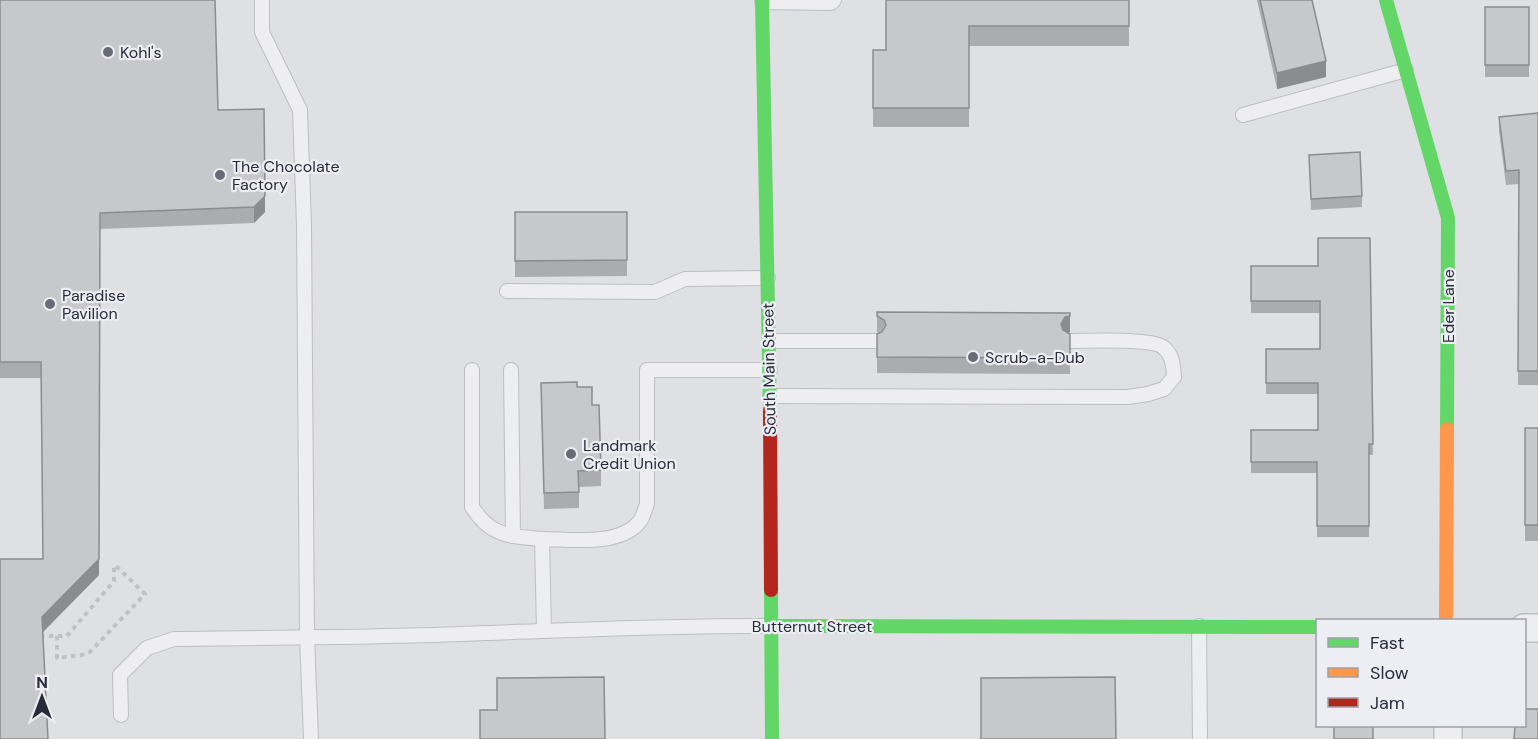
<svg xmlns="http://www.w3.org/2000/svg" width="1538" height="739" viewBox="0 0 1538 739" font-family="'DM Sans',sans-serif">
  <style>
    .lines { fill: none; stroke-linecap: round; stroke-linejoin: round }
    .lane-casing { stroke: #bdbec1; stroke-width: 16 }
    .street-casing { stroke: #bdbec1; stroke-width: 30 }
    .path { stroke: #c0c1c6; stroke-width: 4; stroke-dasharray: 4.5 4.5; stroke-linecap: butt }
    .lane { stroke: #eeeef0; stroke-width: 14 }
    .street { stroke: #eeeef0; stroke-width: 27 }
    .fast { stroke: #63d668; stroke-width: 14 }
    .slow { stroke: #ff974d; stroke-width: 14 }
    .jam { stroke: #b3261e; stroke-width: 14 }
    .wall { fill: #abacaf }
    .shaded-wall { fill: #8b8c8e }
    .building { fill: #c7c8cb; stroke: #8b8c8e; stroke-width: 1.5 }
    .poi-dot { fill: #686b75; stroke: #eceef3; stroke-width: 2 }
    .labels { text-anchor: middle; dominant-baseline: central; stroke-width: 4.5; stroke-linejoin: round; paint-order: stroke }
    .poi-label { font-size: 16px; fill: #282c3a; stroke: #eceef3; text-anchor: start }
    .street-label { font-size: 16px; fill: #282c3a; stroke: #eceef3 }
  </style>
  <rect width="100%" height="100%" fill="#dfe0e3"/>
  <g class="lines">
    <defs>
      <g id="lane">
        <polyline points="262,0 262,32 300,110 304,225 307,636 311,739"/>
        <polyline points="762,2 831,3 834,0"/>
        <polyline points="1243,115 1406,70"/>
        <polyline points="507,291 655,292 685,279 768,278"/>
        <polyline points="770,341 877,341"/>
        <path d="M 472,370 L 472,507 C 491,537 510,536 542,539"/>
        <polyline points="511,370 513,536"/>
        <path d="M 770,396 L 1128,397 L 1148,394 L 1164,389 L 1174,377 C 1173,365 1173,355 1163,347 C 1151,338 1087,341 1070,341"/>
        <polyline points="1199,626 1200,739"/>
        <path d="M 544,630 L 542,539 C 571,539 620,547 640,521 C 643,517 645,509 647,504 L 647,370 L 770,370"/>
        <path d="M 121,715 L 120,675 L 147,648 L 174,639 C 277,637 381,638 484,633 C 580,630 675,625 771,626"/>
      </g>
      <g id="street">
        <polyline points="1524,628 1538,628"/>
        <polyline points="1448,726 1448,739"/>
      </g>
    </defs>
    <!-- lane casing -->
    <use href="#lane" class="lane-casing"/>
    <!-- street casing -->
    <use href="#street" class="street-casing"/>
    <!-- path -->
    <g class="path">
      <polyline points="40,636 67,636 114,581 114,564"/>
      <polyline points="57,636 57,658 82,655 90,652 145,594 114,564"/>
    </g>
    <!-- lane -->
    <use href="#lane" class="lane"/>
    <!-- street -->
    <use href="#street" class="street"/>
    <!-- fast -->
    <g class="fast">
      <polyline points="762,0 770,411"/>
      <polyline points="1386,0 1448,218 1447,429"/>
      <polyline points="771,590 772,739"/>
      <polyline points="771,626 1318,627"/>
    </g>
    <!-- slow -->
    <polyline class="slow" points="1446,620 1447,429"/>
    <!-- jam -->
    <polyline class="jam" points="770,411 771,590"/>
  </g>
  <!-- wall -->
  <g class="wall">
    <polygon points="0,0 218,110 265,212 254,223 100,229 99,575 43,632 0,739 43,559 41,378 0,378"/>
    <polygon points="886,0 1129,0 1129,46 969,46 969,127 873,127 873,50 886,50"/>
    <polygon points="1257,0 1312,0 1326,77 1277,89"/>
    <rect x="1485" y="7" width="44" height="70"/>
    <polygon points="1538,113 1538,385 1518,385 1519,184 1506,185 1499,131 1499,117"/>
    <polygon points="1309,155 1362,196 1362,207 1311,210"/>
    <polygon points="515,212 627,212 627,276 515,277"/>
    <polygon points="1370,238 1373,455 1369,455 1369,537 1317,537 1317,473 1251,473 1251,430 1318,430 1318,394 1266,394 1266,349 1320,349 1320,313 1251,313 1251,266 1318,266"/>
    <polygon points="877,312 1070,332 1068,333 1070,334 1070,374 877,373 877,334 879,333 877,332"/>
    <polygon points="577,387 592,405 601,470 601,486 579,487 579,508 544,509 541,400"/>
    <rect x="1525" y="428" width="13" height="113"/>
  </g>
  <!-- shaded-wall -->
  <g class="shaded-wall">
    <polygon points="1326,61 1326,77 1277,89 1277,73"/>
    <polygon points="265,196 265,212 254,223 254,207"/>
    <polygon points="100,213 99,575 42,633 42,617"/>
    <polygon points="1070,316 1070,332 1065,334 1061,341 1061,324 1065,317"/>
  </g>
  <!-- building -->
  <g class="building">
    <polygon points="0,0 215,0 218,110 264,109 265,196 254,207 100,213 99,559 42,617 48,739 0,739 0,559 43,559 41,362 0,362"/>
    <polygon points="886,0 1129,0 1129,26 969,26 969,108 873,108 873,50 886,50"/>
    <polygon points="1260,0 1312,0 1326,61 1277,73"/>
    <rect x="1485" y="7" width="44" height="58"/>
    <polygon points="1538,113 1538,371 1518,371 1519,170 1506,171 1499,117"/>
    <polygon points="1360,152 1362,196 1311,199 1309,155"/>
    <polygon points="515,212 627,212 627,260 515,261"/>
    <polygon points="1318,238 1370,238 1373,444 1369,444 1369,526 1317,526 1317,462 1251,462 1251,430 1318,430 1318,383 1266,383 1266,349 1320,349 1320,301 1251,301 1251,266 1318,266"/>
    <polygon points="877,312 1070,313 1070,316 1065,317 1061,324 1063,330 1070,334 1070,358 877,357 877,334 882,332 886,325 884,320 877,316"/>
    <polygon points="577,382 577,387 592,387 592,405 599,405 601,470 578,471 579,492 544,493 541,383"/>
    <rect x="1525" y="428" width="13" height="97"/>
    <polygon points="604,677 605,739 480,739 480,710 497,710 497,678"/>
    <polygon points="1115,677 1116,739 981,739 981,678"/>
    <polygon points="1524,709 1538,709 1538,739 1514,739 1515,726 1524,726"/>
    <rect x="1334" y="726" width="39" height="13"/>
  </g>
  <!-- markers -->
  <g class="poi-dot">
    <circle cx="108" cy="52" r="6"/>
    <circle cx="220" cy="175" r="6"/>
    <circle cx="50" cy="304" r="6"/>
    <circle cx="973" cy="357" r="6"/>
    <circle cx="571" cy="454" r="6"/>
  </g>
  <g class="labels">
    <!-- poi labels -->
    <g class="poi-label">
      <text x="120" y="52">Kohl's</text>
      <text x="232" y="166">The Chocolate<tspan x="232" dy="18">Factory</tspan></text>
      <text x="62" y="295">Paradise<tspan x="62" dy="18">Pavilion</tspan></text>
      <text x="985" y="357">Scrub-a-Dub</text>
      <text x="583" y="445">Landmark<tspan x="583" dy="18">Credit Union</tspan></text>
    </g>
    <!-- street labels -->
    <g class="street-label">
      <text transform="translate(1448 306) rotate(-90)">Eder Lane</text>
      <text transform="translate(769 369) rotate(-91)">South Main Street</text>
      <text x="812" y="626">Butternut Street</text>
    </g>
  </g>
  <!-- legend -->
  <rect x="1316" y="619" width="210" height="108" fill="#eceef3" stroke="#9ea0a9" stroke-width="1.5"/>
  <rect x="1328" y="638" width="30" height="9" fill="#63d668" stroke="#9ea0a9" stroke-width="1.5"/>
  <text x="1370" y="649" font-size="18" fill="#282c3a">Fast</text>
  <rect x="1328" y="668" width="30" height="9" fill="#ff974d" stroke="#9ea0a9" stroke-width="1.5"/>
  <text x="1370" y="679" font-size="18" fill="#282c3a">Slow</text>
  <rect x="1328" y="698" width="30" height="9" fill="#b3261e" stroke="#9ea0a9" stroke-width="1.5"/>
  <text x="1370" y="709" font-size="18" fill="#282c3a">Jam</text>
  <!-- north arrow -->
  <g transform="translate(42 697)" stroke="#eceef3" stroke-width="4.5" paint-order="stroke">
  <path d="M0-4.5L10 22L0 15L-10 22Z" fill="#282c3a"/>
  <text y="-9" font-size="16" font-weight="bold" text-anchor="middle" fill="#282c3a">N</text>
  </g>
</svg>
